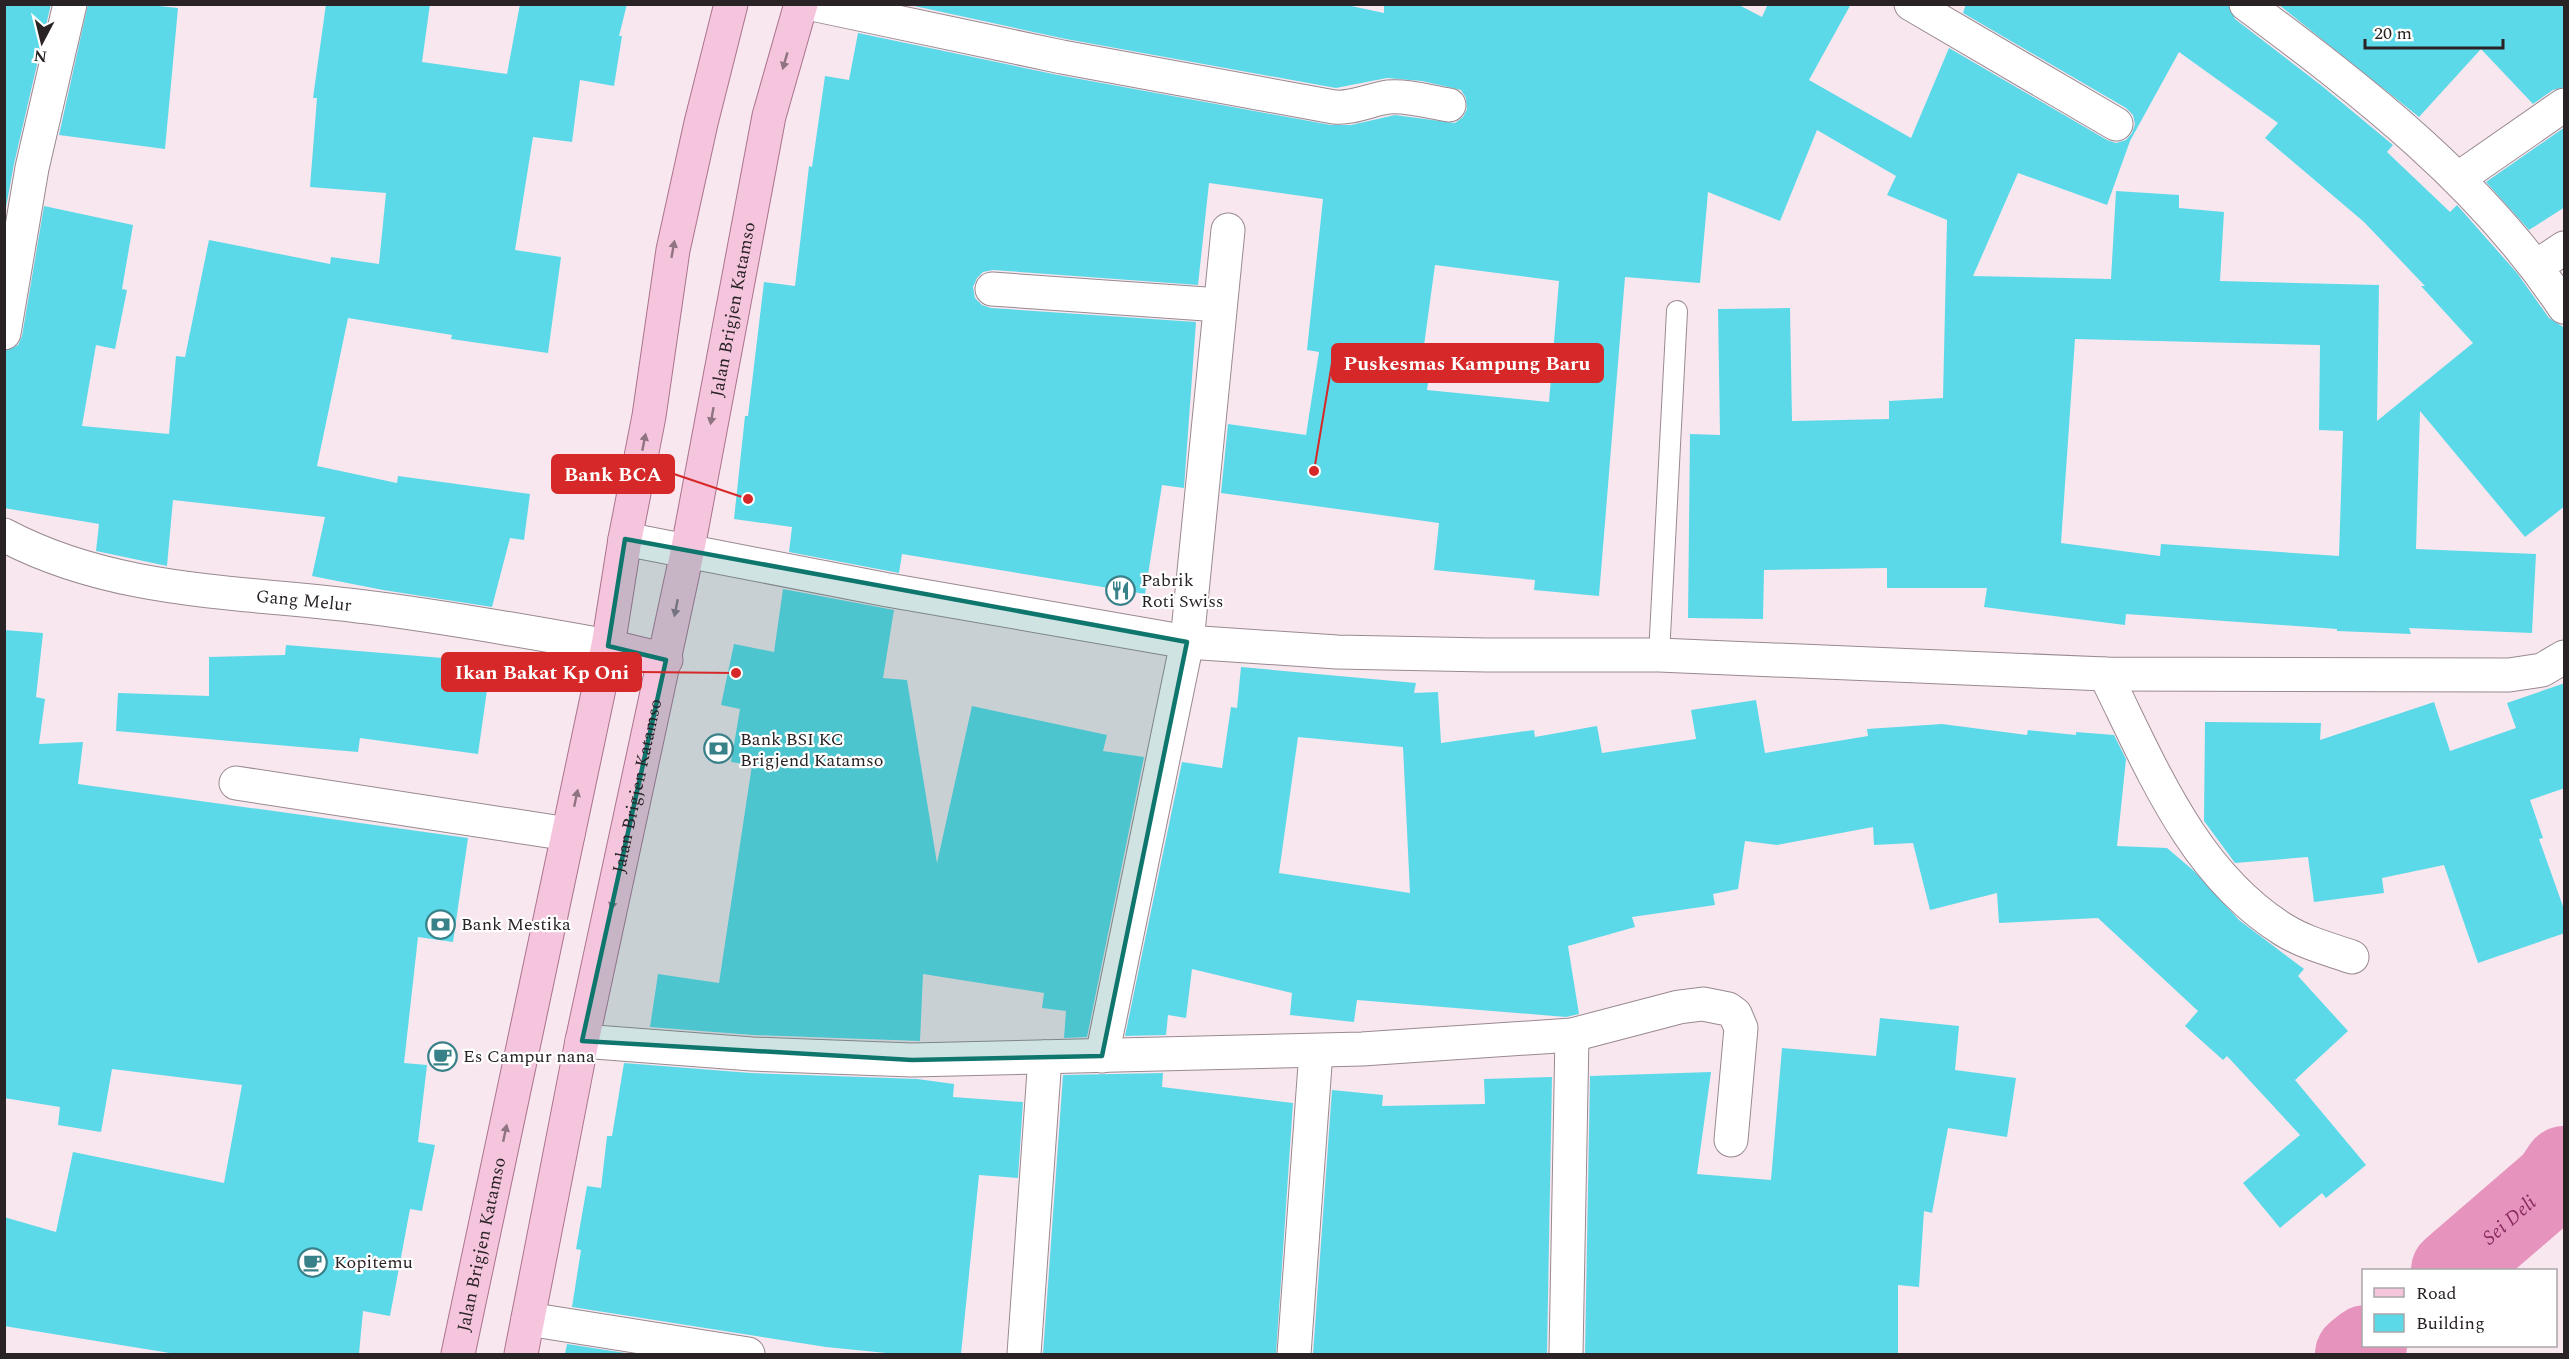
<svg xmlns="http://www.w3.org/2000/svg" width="2569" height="1359" viewBox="0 0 2569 1359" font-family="Spectral,serif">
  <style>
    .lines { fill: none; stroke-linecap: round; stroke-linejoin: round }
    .river { stroke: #e693bd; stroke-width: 82 }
    .building { fill: #5cd9e8; fill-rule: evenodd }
    .service-casing { stroke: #998990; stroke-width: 22 }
    .minor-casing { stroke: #998990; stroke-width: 35 }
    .primary-casing { stroke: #aa738e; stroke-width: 35 }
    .service { stroke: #fff; stroke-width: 20 }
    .minor { stroke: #fff; stroke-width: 33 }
    .primary { stroke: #f5c5dd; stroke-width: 33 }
    .oneway { fill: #8f7482 }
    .marked { fill: #0f766e; fill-opacity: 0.2; stroke: #0f766e; stroke-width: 4.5; stroke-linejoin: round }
    .labels { text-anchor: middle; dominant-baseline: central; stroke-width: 4.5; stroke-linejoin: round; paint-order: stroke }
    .street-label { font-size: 18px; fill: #292326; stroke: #fff }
    .poi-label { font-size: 18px; fill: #292326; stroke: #fff; text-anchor: start }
    .water-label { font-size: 20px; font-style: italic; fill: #892a61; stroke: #fff }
    .leader { fill: none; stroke: #d62828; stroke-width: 2 }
    .callout-dot { fill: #d62828; stroke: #fff; stroke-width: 2 }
    .callout { fill: #d62828; stroke: #d62828; stroke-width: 2 }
    .callout-label { font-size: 20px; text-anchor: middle; font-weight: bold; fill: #fff }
  </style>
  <rect width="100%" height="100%" fill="#f8e7ee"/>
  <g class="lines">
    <!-- river -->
    <g class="river">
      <path id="s1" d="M 2452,1270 L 2554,1182 L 2564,1167"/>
      <polyline points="2356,1354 2366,1346"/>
    </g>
  </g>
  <!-- building -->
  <g class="building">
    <polygon points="4,4 51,4 14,164 4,218"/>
    <polygon points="88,4 140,4 178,8 165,149 59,135"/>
    <polygon points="326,4 430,4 422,62 507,74 520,4 627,4 619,36 622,36 614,86 580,80 572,142 533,137 515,250 561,257 548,353 451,339 452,335 348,318 317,466 397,483 398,476 530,494 524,540 510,538 492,607 383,590 312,576 325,517 173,500 167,566 96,551 99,524 4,508 4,351 18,345 22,336 44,206 133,225 122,289 127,290 115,349 96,345 82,426 169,434 176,356 185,357 209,240 330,264 331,257 379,264 386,193 310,187 317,98 313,98"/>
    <path d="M 905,4 L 1342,4 L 1384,13 L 1384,4 L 1737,4 L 1762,17 L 1768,4 L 1851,4 L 1809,80 L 1911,138 L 1949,48 L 2107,140 L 2116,143 L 2126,140 L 2132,133 L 2135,124 L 2133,115 L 2126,108 L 1963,13 L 1966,4 L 2228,4 L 2235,19 L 2322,86 L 2393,145 L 2387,152 L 2450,212 L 2457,205 L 2517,273 L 2549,318 L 2565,328 L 2565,506 L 2525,537 L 2420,411 L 2416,549 L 2536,554 L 2532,633 L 2409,628 L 2411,634 L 2337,631 L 2337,629 L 2126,614 L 2125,625 L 1984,607 L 1987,588 L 1887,588 L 1887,568 L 1764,570 L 1763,619 L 1688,618 L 1690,434 L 1720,435 L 1718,309 L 1790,308 L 1792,421 L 1889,419 L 1889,401 L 1943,398 L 1947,220 L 1887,195 L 1896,176 L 1817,130 L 1780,221 L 1708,192 L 1700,283 L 1625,277 L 1599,596 L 1534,590 L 1535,580 L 1434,570 L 1439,523 L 1221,493 L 1228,424 L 1306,435 L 1319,352 L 1307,350 L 1323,199 L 1209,183 L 1198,285 L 993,270 L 983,272 L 977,278 L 973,287 L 975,298 L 982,305 L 991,308 L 1196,322 L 1184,488 L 1162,485 L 1145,594 L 902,554 L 899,573 L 789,552 L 792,527 L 734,519 L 745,416 L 748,416 L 764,282 L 795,286 L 809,166 L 812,167 L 825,76 L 849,80 L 858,33 L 1058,75 L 1331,125 L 1351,125 L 1395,115 L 1455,123 L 1463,117 L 1467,109 L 1466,98 L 1461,90 L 1422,81 L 1387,78 L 1336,88 L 1066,39 ZM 2179,52 L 2278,123 L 2265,138 L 2364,222 L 2425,286 L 2421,286 L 2473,343 L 2377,421 L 2379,285 L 2220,281 L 2224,212 L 2179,208 L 2179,195 L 2116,191 L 2111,279 L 1973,276 L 2018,173 L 2107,205 L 2130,141 ZM 1435,265 L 1559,281 L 1549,402 L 1427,390 L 1429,377 L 1420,375 ZM 2075,339 L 2320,345 L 2319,430 L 2343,431 L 2339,556 L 2161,544 L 2160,556 L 2061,543 Z"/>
    <polygon points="2278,4 2565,4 2565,87 2553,90 2533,104 2481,49 2419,117"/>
    <polygon points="2565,127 2565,207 2529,230 2486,182"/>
    <polygon points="783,589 894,610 883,678 907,680 937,863 972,706 1107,735 1103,751 1144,757 1087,1037 1064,1038 1066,1011 1042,1008 1044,993 923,974 920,1041 753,1035 650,1027 658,974 719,983 752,765 731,762 740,709 721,705 734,644 774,652"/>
    <polygon points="4,630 43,633 36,697 45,699 39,744 83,742 78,784 468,838 453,942 418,937 404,1063 427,1065 418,1142 435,1145 422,1211 410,1209 390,1316 363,1311 359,1354 176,1354 4,1326 4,1217 56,1232 73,1152 224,1183 242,1085 112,1069 101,1132 58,1125 60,1107 4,1098"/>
    <polygon points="286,645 491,662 478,754 360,738 358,752 116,731 118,693 209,696 209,657 285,655"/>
    <path d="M 1241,667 L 1416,683 L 1414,693 L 1438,692 L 1441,743 L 1534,730 L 1535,737 L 1597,726 L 1602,753 L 1696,739 L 1691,710 L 1756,700 L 1765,753 L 1868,736 L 1867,729 L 1942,724 L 2027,735 L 2028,730 L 2076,735 L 2076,732 L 2114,735 L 2126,759 L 2117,846 L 2167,848 L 2194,871 L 2239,920 L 2304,969 L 2298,976 L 2348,1031 L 2295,1080 L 2366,1165 L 2326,1198 L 2322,1193 L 2280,1228 L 2243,1183 L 2300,1135 L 2227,1056 L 2223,1060 L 2185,1026 L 2198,1011 L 2098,918 L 1999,923 L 1997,893 L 1930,910 L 1913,843 L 1874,845 L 1873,827 L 1777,845 L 1745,841 L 1738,889 L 1713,894 L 1715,905 L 1632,917 L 1635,927 L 1568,946 L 1579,1014 L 1566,1017 L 1357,1000 L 1354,1022 L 1290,1015 L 1292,993 L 1192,969 L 1186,1018 L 1168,1015 L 1166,1035 L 1125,1036 L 1182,762 L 1222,768 L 1231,707 L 1237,708 ZM 1298,737 L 1403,747 L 1410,893 L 1279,873 Z"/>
    <polygon points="2565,683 2565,788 2530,800 2543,838 2539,839 2565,912 2565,933 2478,963 2444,865 2382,878 2384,893 2314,902 2308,857 2235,863 2204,821 2205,722 2321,723 2320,740 2434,702 2450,751 2516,728 2507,703"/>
    <polygon points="1880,1018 1959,1026 1955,1070 2016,1078 2007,1137 1948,1128 1932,1213 1924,1211 1919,1287 1898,1285 1898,1354 1585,1354 1590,1076 1711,1072 1697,1174 1771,1180 1782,1048 1876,1056"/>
    <polygon points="624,1063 751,1073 917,1079 954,1084 953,1097 1023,1102 1018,1178 979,1175 961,1354 896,1354 826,1347 572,1307 581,1250 576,1249 587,1186 601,1188 607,1136 612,1136"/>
    <polygon points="1163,1073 1162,1087 1293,1103 1276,1354 1043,1354 1063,1075"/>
    <polygon points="1552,1077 1547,1354 1313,1354 1332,1090 1383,1095 1382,1106 1485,1104 1484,1079"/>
    <polygon points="567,1344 632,1354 565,1354"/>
  </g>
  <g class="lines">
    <defs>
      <polyline id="service" points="1659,655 1677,311"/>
      <g id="minor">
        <path d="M 812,4 L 1062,57 L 1334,107 C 1352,109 1369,100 1388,97 C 1407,95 1430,102 1449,105"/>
        <polyline points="1911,4 2116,124"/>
        <path d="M 2246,4 C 2364,92 2482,183 2564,307"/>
        <polyline points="2459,178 2564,105"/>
        <polyline points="2537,266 2564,248"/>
        <polyline points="992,289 1220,305"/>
        <polyline points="4,333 32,168 70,4"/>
        <path id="s2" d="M 4,535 C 117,595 244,591 366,607 C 448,617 528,632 608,646"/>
        <polyline points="625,539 888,590 1187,642 1337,652 1486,655 1659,655 2105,674 2509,675 2542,670 2564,657"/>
        <path d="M 2105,674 C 2151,766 2192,873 2284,930 C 2305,943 2329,949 2352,957"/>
        <polyline points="236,783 568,834"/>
        <polyline points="582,1041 752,1054 912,1060 1362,1049 1572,1035 1679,1007 1703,1004 1728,1009 1735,1014 1741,1028 1731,1140"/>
        <polyline points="1102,1056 1187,642 1228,230"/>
        <polyline points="528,1319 748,1354"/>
        <polyline points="1024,1354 1045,1057"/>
        <polyline points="1294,1354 1316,1051"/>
        <polyline points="1566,1354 1572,1035"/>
      </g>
      <g id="primary">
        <polyline points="608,646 666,660"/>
        <path id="s3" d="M 458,1354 L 608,646 L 625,539 L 649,416 L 673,250 L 701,123 L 731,4"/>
        <path id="s4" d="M 521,1354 L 582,1041 L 687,553 L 769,116 L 801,4"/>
      </g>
    </defs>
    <!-- service casing -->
    <use href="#service" class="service-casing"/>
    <!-- minor casing -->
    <use href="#minor" class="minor-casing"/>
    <!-- primary casing -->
    <use href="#primary" class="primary-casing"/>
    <!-- service -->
    <use href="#service" class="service"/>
    <!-- minor -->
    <use href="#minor" class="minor"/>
    <!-- primary -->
    <use href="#primary" class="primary"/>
  </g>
  <!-- one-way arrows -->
  <defs><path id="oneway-solid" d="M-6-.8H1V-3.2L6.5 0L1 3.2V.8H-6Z" transform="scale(1.5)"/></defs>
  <g class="oneway">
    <use href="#oneway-solid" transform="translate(785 61) rotate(106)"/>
    <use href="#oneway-solid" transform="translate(673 249) rotate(-80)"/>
    <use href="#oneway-solid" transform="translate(712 416) rotate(100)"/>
    <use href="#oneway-solid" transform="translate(644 442) rotate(-79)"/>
    <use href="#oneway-solid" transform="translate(676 608) rotate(101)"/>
    <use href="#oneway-solid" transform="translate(576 798) rotate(-78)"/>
    <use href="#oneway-solid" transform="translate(613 901) rotate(102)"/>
    <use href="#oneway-solid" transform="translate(505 1133) rotate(-78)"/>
  </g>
  <!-- marked area -->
  <path class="marked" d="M 625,539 L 1187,642 L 1102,1056 L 912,1060 L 582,1041 L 666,660 L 608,646 Z"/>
  <!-- icons -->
  <defs>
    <symbol id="restaurant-ring" viewBox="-11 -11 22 22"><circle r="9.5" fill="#fff" stroke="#398189" stroke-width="1.5"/><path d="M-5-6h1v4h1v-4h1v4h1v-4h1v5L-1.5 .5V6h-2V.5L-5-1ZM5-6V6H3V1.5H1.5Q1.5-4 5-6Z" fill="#398189"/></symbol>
    <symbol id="bank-ring" viewBox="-11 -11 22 22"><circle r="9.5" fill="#fff" stroke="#398189" stroke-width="1.5"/><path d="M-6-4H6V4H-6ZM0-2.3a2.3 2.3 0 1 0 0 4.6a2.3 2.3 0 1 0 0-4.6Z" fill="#398189"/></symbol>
    <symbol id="cafe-ring" viewBox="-11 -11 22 22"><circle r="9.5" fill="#fff" stroke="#398189" stroke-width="1.5"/><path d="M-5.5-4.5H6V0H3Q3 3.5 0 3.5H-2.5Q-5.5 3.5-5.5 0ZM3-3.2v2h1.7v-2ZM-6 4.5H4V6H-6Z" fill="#398189"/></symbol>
  </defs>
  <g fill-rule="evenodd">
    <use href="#restaurant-ring" x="1104" y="574" width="33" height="33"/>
    <use href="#bank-ring" x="702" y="732" width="33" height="33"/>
    <use href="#bank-ring" x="424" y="908" width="33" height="33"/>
    <use href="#cafe-ring" x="426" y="1040" width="33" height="33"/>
    <use href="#cafe-ring" x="296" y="1246" width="33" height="33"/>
  </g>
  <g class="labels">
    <!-- street labels -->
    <g class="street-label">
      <text stroke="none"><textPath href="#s4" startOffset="1066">Jalan Brigjen Katamso</textPath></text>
      <text stroke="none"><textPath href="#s2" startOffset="309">Gang Melur</textPath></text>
      <text stroke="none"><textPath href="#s4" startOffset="580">Jalan Brigjen Katamso</textPath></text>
      <text stroke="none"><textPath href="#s3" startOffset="112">Jalan Brigjen Katamso</textPath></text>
    </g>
    <!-- poi labels -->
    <g class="poi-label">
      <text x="1141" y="580">Pabrik<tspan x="1141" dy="21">Roti Swiss</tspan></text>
      <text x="740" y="739">Bank BSI KC<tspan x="740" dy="21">Brigjend Katamso</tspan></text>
      <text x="461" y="924">Bank Mestika</text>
      <text x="463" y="1056">Es Campur nana</text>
      <text x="334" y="1262">Kopitemu</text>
    </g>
    <!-- water labels -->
    <g class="water-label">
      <text stroke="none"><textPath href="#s1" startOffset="76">Sei Deli</textPath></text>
    </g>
  </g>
  <!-- callouts -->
  <path class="leader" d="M1314 471L1332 363M748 499L674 474M736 673L641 672"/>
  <g class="callout-dot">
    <circle cx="1314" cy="471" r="6"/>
    <circle cx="748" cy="499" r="6"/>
    <circle cx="736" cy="673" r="6"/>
  </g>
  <g class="callout">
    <rect x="1332" y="344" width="271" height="38" rx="6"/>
    <rect x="552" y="455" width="122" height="38" rx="6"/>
    <rect x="442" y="653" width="199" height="38" rx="6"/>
  </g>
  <g class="callout-label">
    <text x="1467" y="370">Puskesmas Kampung Baru</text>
    <text x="613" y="481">Bank BCA</text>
    <text x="542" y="679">Ikan Bakat Kp Oni</text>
  </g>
  <!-- border -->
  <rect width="2569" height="1359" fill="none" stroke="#292326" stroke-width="12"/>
  <!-- legend -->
  <rect x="2362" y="1269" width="195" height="78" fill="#ffffff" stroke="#a9a7a8" stroke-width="1.5"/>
  <rect x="2374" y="1288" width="30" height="9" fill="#f5c5dd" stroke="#a9a7a8" stroke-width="1.5"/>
  <text x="2416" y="1299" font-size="18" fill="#292326">Road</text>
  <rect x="2374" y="1314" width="30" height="18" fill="#5cd9e8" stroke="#a9a7a8" stroke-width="1.5"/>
  <text x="2416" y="1329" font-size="18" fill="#292326">Building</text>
  <!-- north arrow -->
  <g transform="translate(42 42) rotate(187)" stroke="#ffffff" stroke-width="4.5" paint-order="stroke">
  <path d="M0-4.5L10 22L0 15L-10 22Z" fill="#292326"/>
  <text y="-9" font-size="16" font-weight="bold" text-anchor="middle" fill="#292326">N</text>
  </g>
  <!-- scale -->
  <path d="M2365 39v9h138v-9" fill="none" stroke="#292326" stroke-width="3"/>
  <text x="2374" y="39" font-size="18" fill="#292326" stroke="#ffffff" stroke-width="4.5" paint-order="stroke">20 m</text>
</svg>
